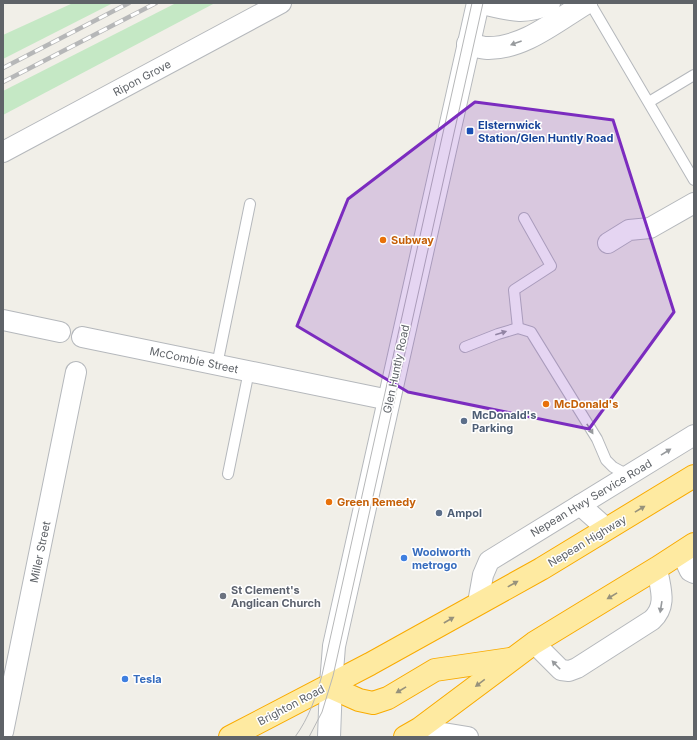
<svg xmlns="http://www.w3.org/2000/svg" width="697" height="740" viewBox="0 0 697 740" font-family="Inter,sans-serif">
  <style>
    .green { fill: #c5e8c5 }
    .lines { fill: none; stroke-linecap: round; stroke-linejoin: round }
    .service-casing { stroke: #b5b8bc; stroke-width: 12 }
    .minor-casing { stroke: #b5b8bc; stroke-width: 22 }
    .tertiary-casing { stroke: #b5b8bc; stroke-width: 24 }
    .secondary-casing { stroke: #b6babf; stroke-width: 24 }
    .trunk-casing { stroke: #f9ab00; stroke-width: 24 }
    .service { stroke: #fff; stroke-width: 10 }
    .minor { stroke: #fff; stroke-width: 20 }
    .tertiary { stroke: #fff; stroke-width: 22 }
    .secondary { stroke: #fff; stroke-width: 22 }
    .trunk { stroke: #feeaa1; stroke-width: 22 }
    .tram { stroke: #b6b7b8; stroke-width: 1 }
    .rail-casing { stroke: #b6b7b8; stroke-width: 4.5 }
    .rail { stroke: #fff; stroke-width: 3; stroke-dasharray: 9; stroke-linecap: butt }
    .oneway { fill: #979a9d }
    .oneway2 { fill: #97927c }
    .marked { fill: #7b2cbf; fill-opacity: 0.2; stroke: #7b2cbf; stroke-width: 3; stroke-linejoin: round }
    .transit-dot { fill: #1a4fb4; stroke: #fff; stroke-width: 1.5 }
    .food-dot { fill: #e8710a; stroke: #fff; stroke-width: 1.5 }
    .service-dot { fill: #5c6f8a; stroke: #fff; stroke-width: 1.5 }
    .shop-dot { fill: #3f7fe0; stroke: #fff; stroke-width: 1.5 }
    .worship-dot { fill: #6b7280; stroke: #fff; stroke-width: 1.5 }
    .labels { text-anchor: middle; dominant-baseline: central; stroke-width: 3; stroke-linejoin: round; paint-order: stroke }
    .street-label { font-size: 11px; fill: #5f6368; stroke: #fff }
    .transit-label { font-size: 11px; font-weight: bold; fill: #164399; stroke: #fff; text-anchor: start }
    .food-label { font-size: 11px; font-weight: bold; fill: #c56008; stroke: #fff; text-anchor: start }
    .service-label { font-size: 11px; font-weight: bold; fill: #4e5e75; stroke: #fff; text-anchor: start }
    .shop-label { font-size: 11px; font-weight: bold; fill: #366cbe; stroke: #fff; text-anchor: start }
    .worship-label { font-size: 11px; font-weight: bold; fill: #5b616d; stroke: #fff; text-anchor: start }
  </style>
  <rect width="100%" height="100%" fill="#f1efe8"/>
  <!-- green -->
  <g class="green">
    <polygon points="73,3 113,3 3,59 3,35"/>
    <polygon points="176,3 215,3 3,115 3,91"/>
  </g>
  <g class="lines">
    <defs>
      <g id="service">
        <polyline points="590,3 694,180"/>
        <polyline points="649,102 694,75"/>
        <polyline points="518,328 514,290 551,266 524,218"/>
        <polyline points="465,347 498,334 518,328 531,332 597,439 606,460 613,467 628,475"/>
        <polyline points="217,365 250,204"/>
        <polyline points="228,474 249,371"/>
      </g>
      <g id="minor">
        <polyline points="3,152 281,3"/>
        <polyline points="608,243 629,230 650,228 694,203"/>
        <polyline points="3,320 60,332"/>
        <polyline points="82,337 389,400"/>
        <polyline points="580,505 607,529"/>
        <polyline points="681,552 690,571 694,573"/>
        <polyline points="478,603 483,575 489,561 694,435"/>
        <path d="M 534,643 L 561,670 L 569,671 L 577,668 L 652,620 C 668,605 660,588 657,568"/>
        <polyline points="419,729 468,737"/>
        <polyline points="3,732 76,372"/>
      </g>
      <g id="tertiary">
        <path d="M 482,3 C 508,9 524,15 549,3"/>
        <path d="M 468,44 C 474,45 481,48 487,48 C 523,49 556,21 586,3"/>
        <polyline points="331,684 334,646 342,610 478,3"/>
      </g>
      <polyline id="secondary" points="329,737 331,684"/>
      <g id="trunk">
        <polyline points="330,687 359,700 373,703 388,698 435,670 510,659"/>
        <polyline points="230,737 370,664 541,569 694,476"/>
        <polyline points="405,737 419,729 534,643 657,568 694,544"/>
      </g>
    </defs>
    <!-- service casing -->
    <use href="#service" class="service-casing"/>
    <!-- minor casing -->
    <use href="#minor" class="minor-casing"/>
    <!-- tertiary casing -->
    <use href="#tertiary" class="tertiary-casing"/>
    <!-- secondary casing -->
    <use href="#secondary" class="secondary-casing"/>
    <!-- trunk casing -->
    <use href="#trunk" class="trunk-casing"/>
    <!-- service -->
    <use href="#service" class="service"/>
    <!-- minor -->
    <use href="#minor" class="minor"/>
    <!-- tertiary -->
    <use href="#tertiary" class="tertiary"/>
    <!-- secondary -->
    <use href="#secondary" class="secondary"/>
    <!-- trunk -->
    <use href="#trunk" class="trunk"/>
    <!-- tram -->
    <g class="tram">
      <path d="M 295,737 C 309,718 316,697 322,675 L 472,3"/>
      <polyline points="309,737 322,712 333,676 483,3"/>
    </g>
    <defs>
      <g id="rail">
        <polyline points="3,68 129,3"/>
        <polyline points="3,82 156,3"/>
      </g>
    </defs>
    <!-- rail casing -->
    <use href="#rail" class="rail-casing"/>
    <!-- rail -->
    <use href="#rail" class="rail"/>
  </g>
  <!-- one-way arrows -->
  <defs><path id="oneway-solid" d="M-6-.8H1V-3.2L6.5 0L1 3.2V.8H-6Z"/></defs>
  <g class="oneway">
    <use href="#oneway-solid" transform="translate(516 43) rotate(160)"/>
    <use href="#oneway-solid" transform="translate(501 333) rotate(-17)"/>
    <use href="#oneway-solid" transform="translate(590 429) rotate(58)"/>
    <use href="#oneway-solid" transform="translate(666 452) rotate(-32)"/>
    <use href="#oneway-solid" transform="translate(661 607) rotate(99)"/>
    <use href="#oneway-solid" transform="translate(556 665) rotate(-134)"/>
  </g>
  <g class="oneway2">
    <use href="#oneway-solid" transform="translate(640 509) rotate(-31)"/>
    <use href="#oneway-solid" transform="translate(513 584) rotate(-29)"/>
    <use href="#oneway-solid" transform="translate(612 596) rotate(149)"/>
    <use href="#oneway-solid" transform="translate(449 620) rotate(-30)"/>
    <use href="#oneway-solid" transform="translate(480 683) rotate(143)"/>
    <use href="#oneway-solid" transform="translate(401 690) rotate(149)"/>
  </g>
  <!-- marked area -->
  <path class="marked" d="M 475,102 L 613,120 L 674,312 L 589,429 L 408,392 L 297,326 L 348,199 Z"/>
  <!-- markers -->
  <rect class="transit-dot" x="466" y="127" width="8" height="8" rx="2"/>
  <g class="food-dot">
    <circle cx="383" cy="240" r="4"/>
    <circle cx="546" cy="404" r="4"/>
    <circle cx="329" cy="502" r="4"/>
  </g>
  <g class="service-dot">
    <circle cx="464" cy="421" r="4"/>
    <circle cx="439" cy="513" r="4"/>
  </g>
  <g class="shop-dot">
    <circle cx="404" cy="558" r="4"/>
    <circle cx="125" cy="679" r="4"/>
  </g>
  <circle class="worship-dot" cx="223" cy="596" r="4"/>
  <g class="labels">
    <!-- street labels -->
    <g class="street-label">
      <text transform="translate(142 78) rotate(-28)">Ripon Grove</text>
      <text transform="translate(194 360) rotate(12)">McCombie Street</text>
      <text transform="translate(396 369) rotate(-78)">Glen Huntly Road</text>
      <text transform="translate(591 498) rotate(-31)">Nepean Hwy Service Road</text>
      <text transform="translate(587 541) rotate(-31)">Nepean Highway</text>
      <text transform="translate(40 552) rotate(-78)">Miller Street</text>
      <text transform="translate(291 705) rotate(-28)">Brighton Road</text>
    </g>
    <!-- transit labels -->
    <g class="transit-label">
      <text x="478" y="125">Elsternwick<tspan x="478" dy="13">Station/Glen Huntly Road</tspan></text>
    </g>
    <!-- food labels -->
    <g class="food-label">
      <text x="391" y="240">Subway</text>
      <text x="554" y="404">McDonald's</text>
      <text x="337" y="502">Green Remedy</text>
    </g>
    <!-- service labels -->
    <g class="service-label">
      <text x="472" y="415">McDonald's<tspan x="472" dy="13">Parking</tspan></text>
      <text x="447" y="513">Ampol</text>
    </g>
    <!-- shop labels -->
    <g class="shop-label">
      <text x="412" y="552">Woolworth<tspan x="412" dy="13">metrogo</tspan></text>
      <text x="133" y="679">Tesla</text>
    </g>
    <!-- worship labels -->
    <g class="worship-label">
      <text x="231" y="590">St Clement's<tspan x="231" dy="13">Anglican Church</tspan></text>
    </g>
  </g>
  <!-- border -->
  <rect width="697" height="740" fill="none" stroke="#5f6368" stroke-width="8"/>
</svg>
